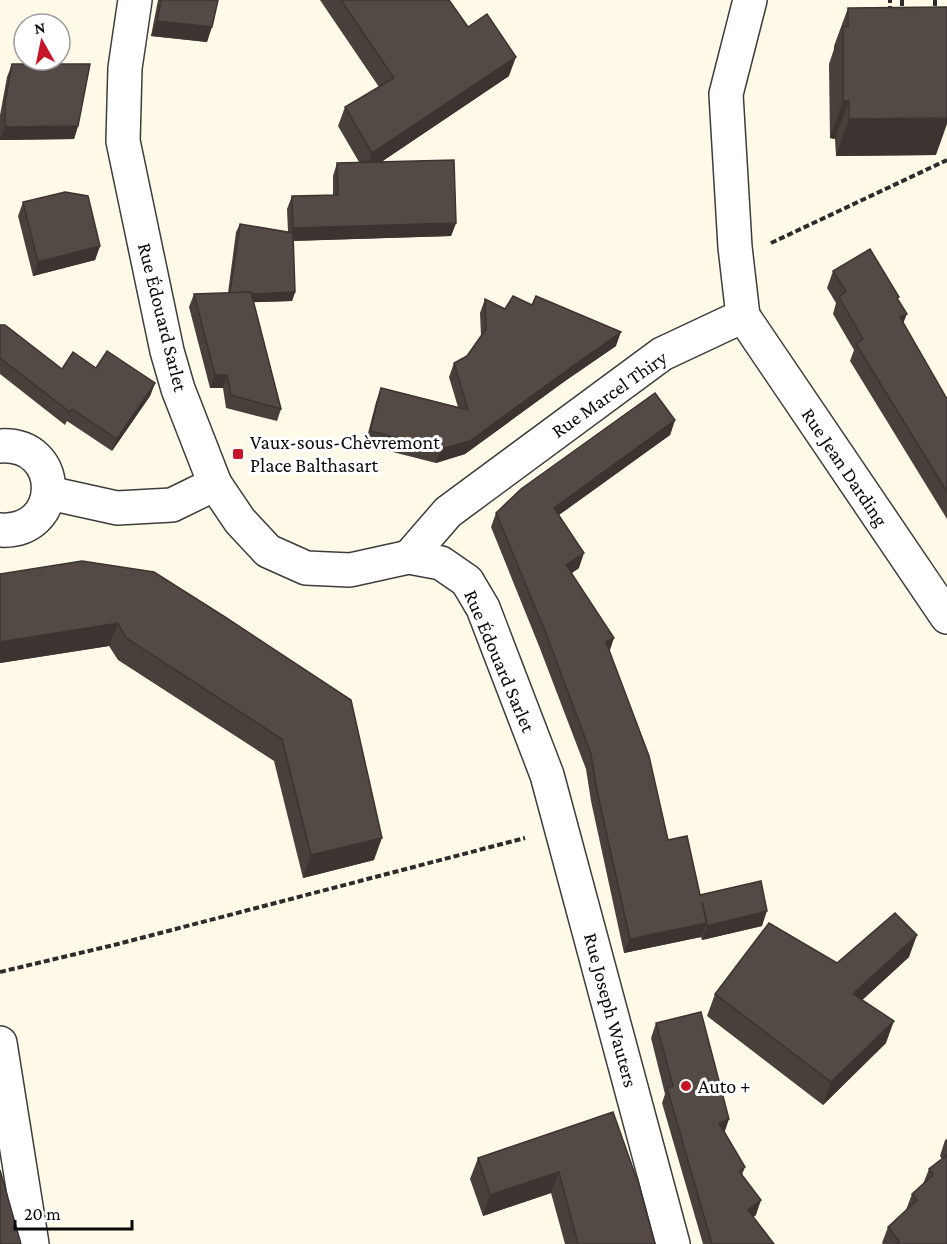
<svg xmlns="http://www.w3.org/2000/svg" width="947" height="1244" viewBox="0 0 947 1244" font-family="'Crimson Pro',serif">
  <style>
    .lines { fill: none; stroke-linecap: round; stroke-linejoin: round }
    .minor-casing { stroke: #3d3d3d; stroke-width: 36 }
    .path { stroke: #2c2c2c; stroke-width: 4; stroke-dasharray: 6 3; stroke-linecap: butt }
    .minor { stroke: #fff; stroke-width: 33 }
    .wall { fill: #48403b }
    .shaded-wall { fill: #3b3430 }
    .building { fill: #544a45; stroke: #3b3430; stroke-width: 1.5 }
    .poi-dot { fill: #c71528; stroke: #fff; stroke-width: 2 }
    .labels { text-anchor: middle; dominant-baseline: central; stroke-width: 6; stroke-linejoin: round; paint-order: stroke }
    .street-label { font-size: 20px; fill: #0a0a0a; stroke: #fff }
    .poi-label { font-size: 20px; fill: #0a0a0a; stroke: #fff; text-anchor: start }
  </style>
  <rect width="100%" height="100%" fill="#fff9e7"/>
  <g class="lines">
    <defs>
      <g id="minor">
        <polyline points="135,0 125,68 123,141 167,351 178,389 215,484 240,521 268,551 306,568 350,570 409,557 441,563 467,581 483,608 547,775 673,1244"/>
        <polyline points="743,316 947,617"/>
        <path d="M 0,446 C 65,442 64,534 0,530"/>
        <polyline points="49,493 117,508 172,505 215,484"/>
        <polyline points="409,557 448,512 662,354 743,316 735,247 726,94 750,0"/>
        <polyline points="0,1043 32,1244"/>
      </g>
    </defs>
    <!-- minor casing -->
    <use href="#minor" class="minor-casing"/>
    <!-- path -->
    <g class="path">
      <polyline points="902,0 902,11"/>
      <polyline points="935,0 935,11"/>
      <polyline points="890,12 890,0"/>
      <polyline points="771,243 947,160"/>
      <polyline points="0,972 118,944 525,838"/>
    </g>
    <!-- minor -->
    <use href="#minor" class="minor"/>
  </g>
  <!-- wall -->
  <g class="wall">
    <polygon points="158,0 218,0 207,42 151,36"/>
    <polygon points="320,0 449,0 468,27 509,76 381,162 456,223 451,236 293,241 295,292 292,301 254,302 281,409 277,421 226,408 223,388 210,388 189,307 194,294 228,293 236,232 240,224 288,232 287,209 292,196 333,195 333,176 337,163 359,162 338,126 345,107 379,87"/>
    <polygon points="848,8 936,155 836,156 835,139 830,138 829,64 834,49 834,46"/>
    <polygon points="12,64 78,126 74,139 0,140 0,115 7,77"/>
    <polygon points="23,202 100,246 95,260 33,276 18,216"/>
    <polygon points="833,271 898,300 903,323 947,399 947,519 850,361 854,350 833,314 836,303 827,288"/>
    <polygon points="485,299 505,309 616,346 565,381 465,454 436,463 365,445 376,402 381,388 458,407 449,377 454,363 467,356 481,336 480,313"/>
    <polygon points="0,325 62,369 96,368 155,383 150,396 112,451 67,421 65,425 0,374"/>
    <polygon points="675,420 670,435 559,515 579,568 572,573 609,651 668,840 700,895 762,926 702,940 701,937 624,953 591,801 586,769 539,646 491,527 496,513"/>
    <polygon points="0,574 225,617 374,860 303,878 274,761 118,660 109,646 0,663"/>
    <polygon points="909,957 862,1000 886,1043 823,1105 707,1016 715,994 837,963"/>
    <polygon points="656,1023 724,1132 745,1167 742,1175 756,1215 753,1217 774,1244 703,1244 662,1103 665,1094 651,1038"/>
    <polygon points="613,1112 655,1244 565,1244 551,1193 483,1216 470,1179 478,1158"/>
    <polygon points="947,1139 947,1244 883,1244 882,1243 888,1227 906,1210 912,1194 923,1184 929,1169 942,1159 940,1156 945,1140"/>
  </g>
  <!-- shaded-wall -->
  <g class="shaded-wall">
    <polygon points="157,21 212,27 207,42 151,36"/>
    <polygon points="516,57 509,76 365,173 372,153"/>
    <polygon points="843,101 849,101 835,139 830,138"/>
    <polygon points="947,107 947,124 936,155 836,156 849,119"/>
    <polygon points="78,126 74,139 0,140 5,127"/>
    <polygon points="456,223 451,236 288,241 293,228"/>
    <polygon points="100,246 95,260 33,276 38,262"/>
    <polygon points="295,292 292,301 226,303 229,294"/>
    <polygon points="907,314 900,331 900,317"/>
    <polygon points="621,332 616,346 565,381 465,454 436,463 441,449 570,368"/>
    <polygon points="215,375 227,375 223,388 210,388"/>
    <polygon points="155,383 150,396 112,451 117,439"/>
    <polygon points="675,420 670,435 549,522 554,508"/>
    <polygon points="584,553 579,568 561,580 566,565"/>
    <polygon points="118,623 109,646 0,663 0,642"/>
    <polygon points="614,638 609,653 606,642"/>
    <polygon points="382,838 374,860 303,878 311,855"/>
    <polygon points="767,911 762,926 702,940 707,926"/>
    <polygon points="707,923 701,937 624,953 630,939"/>
    <polygon points="917,935 909,957 845,1016 853,994"/>
    <polygon points="894,1021 886,1043 823,1105 831,1082"/>
    <polygon points="729,1119 724,1134 719,1123"/>
    <polygon points="559,1172 551,1193 483,1216 490,1195"/>
    <polygon points="761,1200 756,1215 743,1225 748,1210"/>
  </g>
  <!-- building -->
  <g class="building">
    <polygon points="161,0 218,0 212,27 157,21"/>
    <polygon points="341,0 449,0 468,27 487,14 516,57 372,153 345,107 394,78"/>
    <polygon points="947,7 947,118 849,119 849,101 843,101 843,27 848,27 848,8"/>
    <polygon points="12,64 90,64 78,126 5,127 5,102"/>
    <polygon points="454,160 456,223 293,228 292,196 338,195 337,163"/>
    <polygon points="65,192 88,196 100,246 38,262 23,202"/>
    <polygon points="240,224 293,233 295,292 252,294 251,292 230,293"/>
    <polygon points="870,249 899,297 897,298 907,314 900,317 947,399 947,492 856,344 863,339 839,297 846,291 833,271"/>
    <polygon points="251,292 281,409 231,395 227,375 215,375 194,294"/>
    <polygon points="513,296 532,305 536,296 621,332 570,368 470,441 441,449 370,431 381,388 468,410 454,363 467,356 486,329 485,299 505,309"/>
    <polygon points="0,325 5,325 62,369 73,352 96,368 107,351 155,383 117,439 72,409 70,412 0,358"/>
    <polygon points="655,393 675,420 554,508 584,553 566,565 614,638 606,642 649,756 668,840 687,836 700,895 761,881 767,911 707,926 702,902 707,923 630,939 596,786 591,754 545,631 496,513 521,489"/>
    <polygon points="82,561 154,572 225,617 351,700 382,838 311,855 282,739 126,638 118,623 0,642 0,574"/>
    <polygon points="895,913 917,935 853,994 894,1021 831,1082 715,994 769,923 837,963"/>
    <polygon points="701,1012 729,1119 719,1123 745,1167 739,1171 761,1200 748,1210 774,1244 712,1244 667,1088 673,1086 656,1023"/>
    <polygon points="613,1112 636,1177 637,1177 655,1244 578,1244 559,1172 490,1195 478,1158"/>
    <polygon points="947,1155 947,1244 896,1244 899,1241 888,1227 917,1200 912,1194 933,1175 929,1169"/>
    <polygon points="0,1170 17,1230 21,1244 0,1244"/>
  </g>
  <!-- markers -->
  <g class="poi-dot">
    <rect x="232" y="448" width="12" height="12" rx="3"/>
    <circle cx="686" cy="1086" r="6"/>
  </g>
  <g class="labels">
    <!-- street labels -->
    <g class="street-label">
      <text transform="translate(163 317) rotate(76)">Rue Édouard Sarlet</text>
      <text transform="translate(609 394) rotate(-35)">Rue Marcel Thiry</text>
      <text transform="translate(845 467) rotate(56)">Rue Jean Darding</text>
      <text transform="translate(500 661) rotate(67)">Rue Édouard Sarlet</text>
      <text transform="translate(611 1010) rotate(75)">Rue Joseph Wauters</text>
    </g>
    <!-- poi labels -->
    <g class="poi-label">
      <text x="250" y="442">Vaux-sous-Chèvremont<tspan x="250" dy="23">Place Balthasart</tspan></text>
      <text x="698" y="1086">Auto +</text>
    </g>
  </g>
  <!-- north arrow -->
  <g transform="translate(42 42) rotate(351)"><circle r="28" fill="#ffffff" stroke="#9d9d9d" stroke-width="1.5"/>
  <path d="M0-4.5L10 22L0 15L-10 22Z" fill="#c71528"/>
  <text y="-9" font-size="16" font-weight="bold" text-anchor="middle" fill="#0a0a0a">N</text>
  </g>
  <!-- scale -->
  <path d="M15 1220v9h117v-9" fill="none" stroke="#0a0a0a" stroke-width="3"/>
  <text x="24" y="1220" font-size="18" fill="#0a0a0a" stroke="#ffffff" stroke-width="4.5" paint-order="stroke">20 m</text>
</svg>
